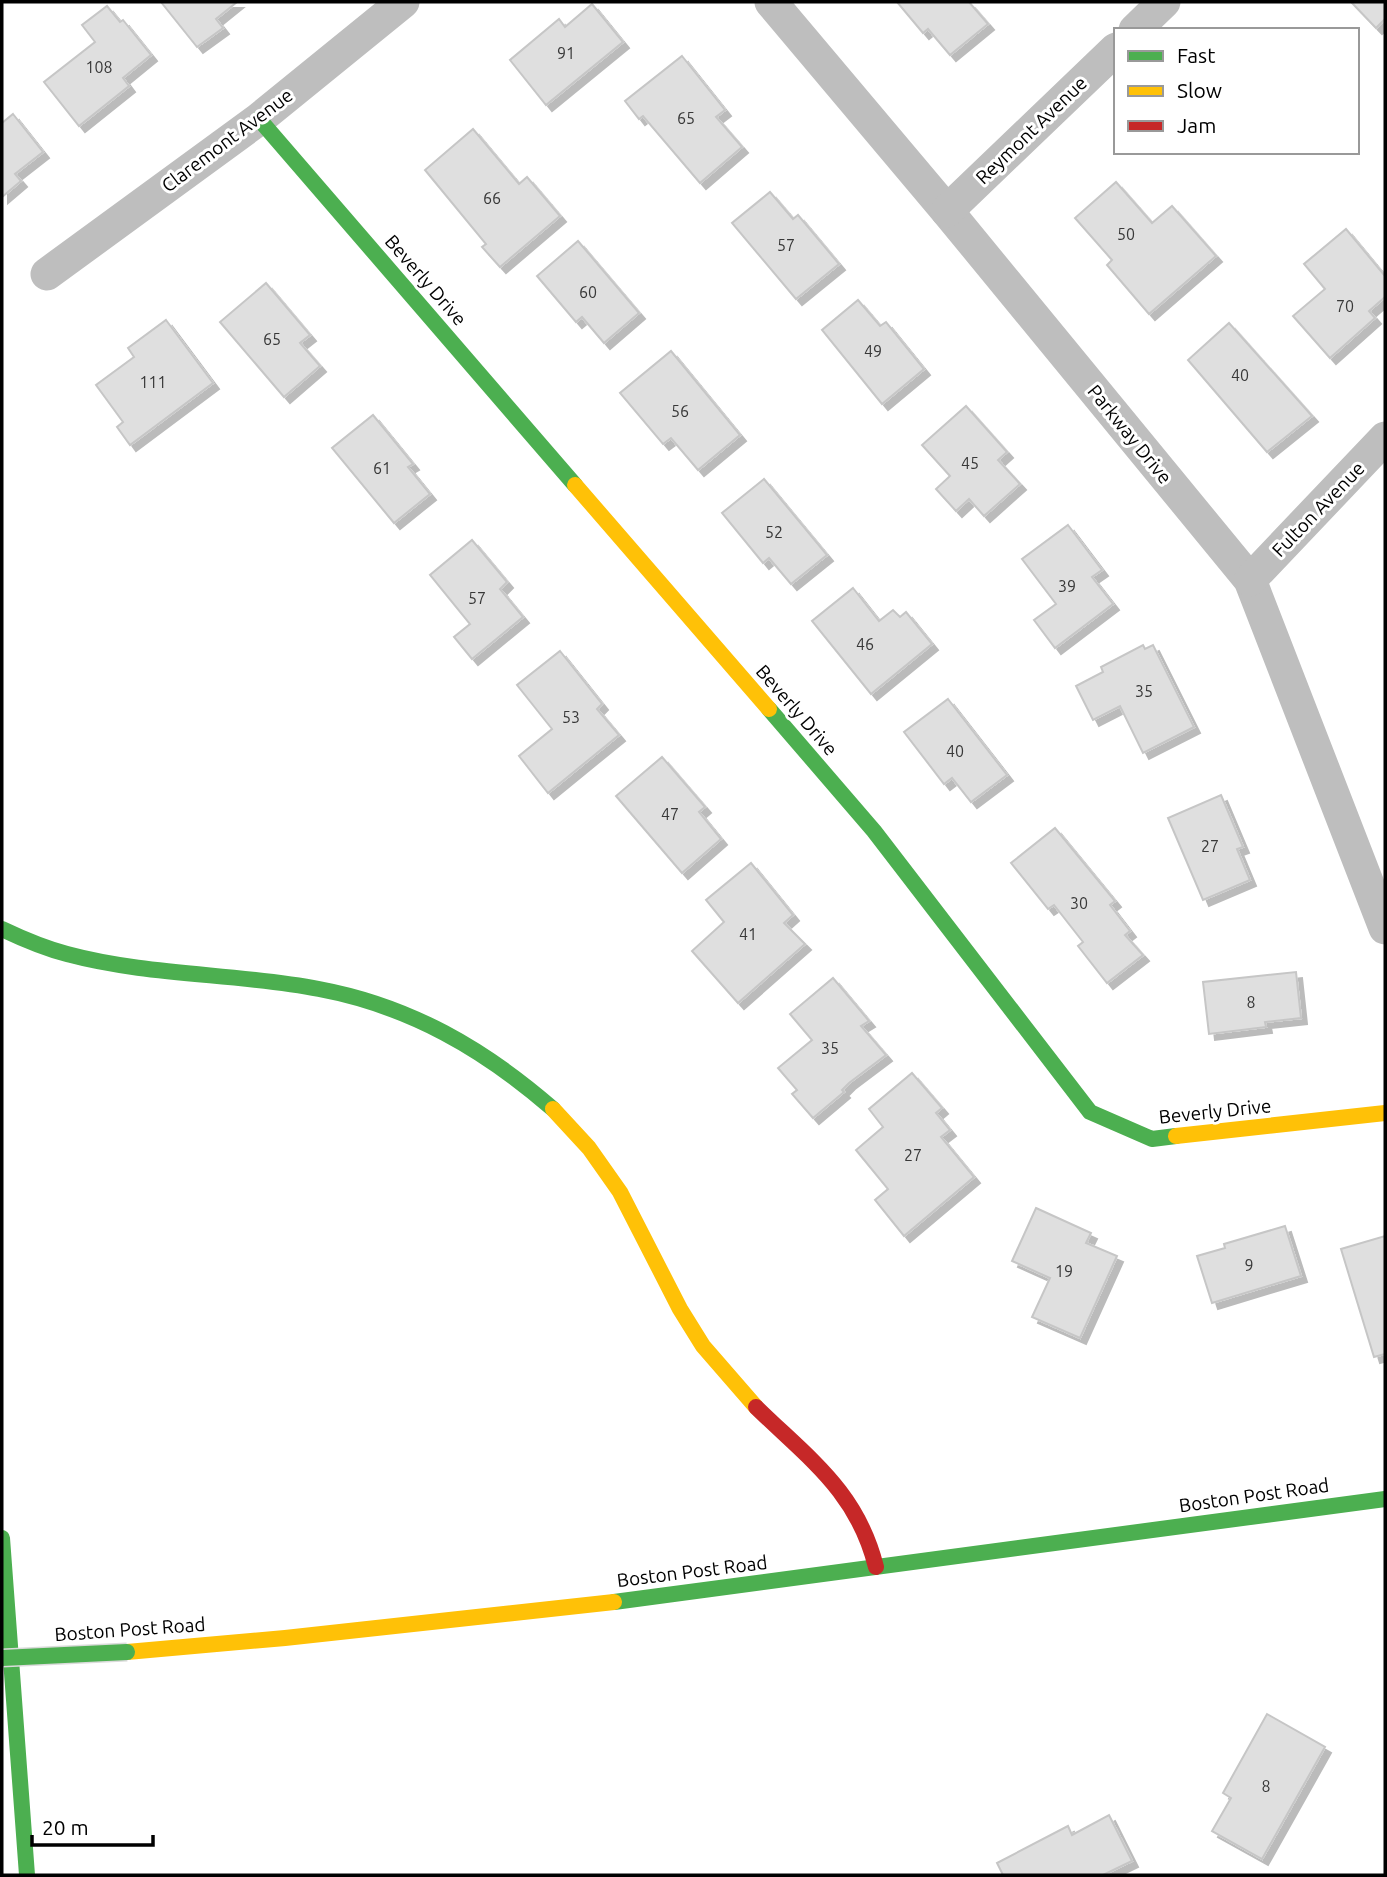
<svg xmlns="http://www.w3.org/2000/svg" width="1387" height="1877" viewBox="0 0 1387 1877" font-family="Ubuntu,sans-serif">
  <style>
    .building { fill: #dfdfdf; stroke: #c6c6c6; stroke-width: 2; filter: url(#shadow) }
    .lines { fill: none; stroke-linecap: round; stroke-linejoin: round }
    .street { stroke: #bebebe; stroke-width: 33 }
    .fast { stroke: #4caf50; stroke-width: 16 }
    .slow { stroke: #ffc107; stroke-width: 16 }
    .jam { stroke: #c62828; stroke-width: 16 }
    .fast-bridge-casing { stroke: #dbdbdb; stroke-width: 19; stroke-linecap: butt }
    .fast-bridge { stroke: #4caf50; stroke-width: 16 }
    .labels { text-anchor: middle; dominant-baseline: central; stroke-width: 6; stroke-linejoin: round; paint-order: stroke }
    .number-label { font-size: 16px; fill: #383838 }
    .street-label { font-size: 19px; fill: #000; stroke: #fff }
  </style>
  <defs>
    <filter id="shadow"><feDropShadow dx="6" dy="6" stdDeviation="0" flood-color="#0004"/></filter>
  </defs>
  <rect width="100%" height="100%" fill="#fff"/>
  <!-- building -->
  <g class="building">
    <polygon points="161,2 237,2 216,19 223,28 197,47"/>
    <polygon points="897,2 969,2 988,24 950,55 928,29 923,33"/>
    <polygon points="1351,2 1385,2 1385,19 1376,28"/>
    <polygon points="592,4 623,42 546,105 510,60 559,19 565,27"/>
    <polygon points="107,6 120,22 123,20 151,55 123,78 129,86 79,126 44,82 95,42 82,25"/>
    <polygon points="682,56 725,110 716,117 742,147 700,183 643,116 639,119 625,101"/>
    <polygon points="13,114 43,152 15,174 21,181 2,197 2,123"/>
    <polygon points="473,129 519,184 527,177 560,216 500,267 482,247 486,244 425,170"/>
    <polygon points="1116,182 1152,223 1172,206 1216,256 1149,314 1107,265 1112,260 1075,218"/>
    <polygon points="770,192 793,219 798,215 839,264 796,299 732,223"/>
    <polygon points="1346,229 1385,276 1385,297 1369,311 1375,318 1330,358 1293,316 1325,289 1304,264"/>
    <polygon points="578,241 639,313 604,343 582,317 576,322 537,276"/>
    <polygon points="266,283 310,335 300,343 320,366 284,397 220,322"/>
    <polygon points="858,300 880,326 886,322 924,369 882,404 822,330"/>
    <polygon points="166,320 213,383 130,445 117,427 123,422 96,385 134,357 128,348"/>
    <polygon points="1229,323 1312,416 1267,452 1188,360"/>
    <polygon points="671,351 740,435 698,470 671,438 663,444 620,393"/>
    <polygon points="966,406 1007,452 998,460 1020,484 984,516 969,499 956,511 936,489 950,476 922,445"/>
    <polygon points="373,415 413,464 408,467 430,494 394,523 332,448"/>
    <polygon points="764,479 827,555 791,584 769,558 763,563 722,513"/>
    <polygon points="1068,525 1102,570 1092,577 1113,604 1055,648 1034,620 1056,604 1022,559"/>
    <polygon points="472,540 507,582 500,589 523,617 472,659 454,637 470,624 430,575"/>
    <polygon points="853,588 879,621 893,610 900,617 906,612 932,644 871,694 812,621"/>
    <polygon points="1143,645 1145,649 1153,645 1194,727 1143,753 1120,706 1093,720 1076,686 1103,672 1101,667"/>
    <polygon points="560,651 602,704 597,709 619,735 548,793 519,756 552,729 517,685"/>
    <polygon points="948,699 1007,775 971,802 952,778 944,784 904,732"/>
    <polygon points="662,757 705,807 699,812 721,839 682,873 616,796"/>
    <polygon points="1221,795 1243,847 1237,849 1250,880 1203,900 1168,818"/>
    <polygon points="1055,828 1115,901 1110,905 1130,931 1125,935 1143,955 1107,983 1078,946 1083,942 1054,905 1048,909 1011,863"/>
    <polygon points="751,863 793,915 784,923 805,944 738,1003 692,951 724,922 706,900"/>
    <polygon points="1296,972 1301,1018 1265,1022 1266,1027 1209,1034 1203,982"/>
    <polygon points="833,978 869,1021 861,1026 886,1055 849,1083 842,1090 844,1092 813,1118 792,1094 797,1090 778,1068 812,1040 790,1014"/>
    <polygon points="912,1073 942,1108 936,1113 950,1130 941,1137 974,1177 904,1236 875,1200 888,1189 856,1150 883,1127 869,1109"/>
    <polygon points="1036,1208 1091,1233 1086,1243 1117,1256 1080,1338 1032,1317 1050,1278 1012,1261"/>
    <polygon points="1285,1226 1301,1276 1212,1303 1197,1256 1225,1248 1224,1244"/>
    <polygon points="1385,1236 1385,1354 1374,1357 1341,1249"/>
    <polygon points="1267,1714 1325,1747 1262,1859 1212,1831 1231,1798 1223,1793"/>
    <polygon points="1109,1815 1132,1861 1103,1875 1003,1875 997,1863 1068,1826 1072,1835"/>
  </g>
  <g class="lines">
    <!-- street -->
    <g class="street">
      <polyline points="771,2 947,211 1250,580 1385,928"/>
      <polyline points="1135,30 1164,2"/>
      <polyline points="947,211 1116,49"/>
      <polyline points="47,274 259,119 403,2"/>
      <polyline points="1250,580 1385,438"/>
    </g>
    <!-- fast -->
    <g class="fast">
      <polyline points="259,119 575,485"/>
      <polyline points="769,709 874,831 1090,1112 1152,1139 1176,1136"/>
      <path d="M 2,929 C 23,939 44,948 67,954 C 149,976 236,973 319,989 C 410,1006 484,1049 553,1109"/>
      <polyline points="2,1538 27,1875"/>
      <polyline points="614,1602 1385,1499"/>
    </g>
    <!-- slow -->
    <g class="slow">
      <polyline points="575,485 769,709"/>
      <polyline points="553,1109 589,1148 620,1192 680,1309 703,1346 756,1407"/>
      <polyline points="1176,1136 1385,1113"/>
      <polyline points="127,1652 285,1638 614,1602"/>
    </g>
    <!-- jam -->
    <path class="jam" d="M 756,1407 C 809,1459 857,1491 876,1567"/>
    <defs>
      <polyline id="fast-bridge" points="2,1658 127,1652"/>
    </defs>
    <!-- fast-bridge casing -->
    <use href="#fast-bridge" class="fast-bridge-casing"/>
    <!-- fast-bridge -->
    <use href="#fast-bridge" class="fast-bridge"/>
  </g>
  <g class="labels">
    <!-- number labels -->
    <g class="number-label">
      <text x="566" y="53">91</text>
      <text x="99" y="67">108</text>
      <text x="686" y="118">65</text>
      <text x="492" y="198">66</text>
      <text x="1126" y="234">50</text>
      <text x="786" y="245">57</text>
      <text x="588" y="292">60</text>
      <text x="1345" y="306">70</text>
      <text x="272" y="339">65</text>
      <text x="873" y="351">49</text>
      <text x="1240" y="375">40</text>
      <text x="153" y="382">111</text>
      <text x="680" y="411">56</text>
      <text x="970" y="463">45</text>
      <text x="382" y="468">61</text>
      <text x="774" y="532">52</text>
      <text x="1067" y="586">39</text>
      <text x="477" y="598">57</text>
      <text x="865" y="644">46</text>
      <text x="1144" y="691">35</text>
      <text x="571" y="717">53</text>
      <text x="955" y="751">40</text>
      <text x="670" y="814">47</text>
      <text x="1210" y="846">27</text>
      <text x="1079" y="903">30</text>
      <text x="748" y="934">41</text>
      <text x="1251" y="1002">8</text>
      <text x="830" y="1048">35</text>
      <text x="913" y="1155">27</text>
      <text x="1249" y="1265">9</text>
      <text x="1064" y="1271">19</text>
      <text x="1266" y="1786">8</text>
    </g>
    <!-- street labels -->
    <g class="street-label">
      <text transform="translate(1031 130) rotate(-44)">Reymont Avenue</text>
      <text transform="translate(227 140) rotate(-37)">Claremont Avenue</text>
      <text transform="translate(426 280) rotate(49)">Beverly Drive</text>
      <text transform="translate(1130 434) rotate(51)">Parkway Drive</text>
      <text transform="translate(1318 509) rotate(-46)">Fulton Avenue</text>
      <text transform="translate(797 710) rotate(49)">Beverly Drive</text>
      <text transform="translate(1215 1111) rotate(-6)">Beverly Drive</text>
      <text transform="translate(1254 1495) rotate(-8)">Boston Post Road</text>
      <text transform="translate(692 1571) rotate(-7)">Boston Post Road</text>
      <text transform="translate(130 1629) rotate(-4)">Boston Post Road</text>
    </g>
  </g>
  <!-- border -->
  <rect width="1387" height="1877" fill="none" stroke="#000000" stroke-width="7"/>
  <!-- legend -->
  <rect x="1114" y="28" width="245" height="126" fill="#ffffff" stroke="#999999" stroke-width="2"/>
  <rect x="1128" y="51" width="35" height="10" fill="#4caf50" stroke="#999999" stroke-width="2"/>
  <text x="1177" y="63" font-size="21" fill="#000000">Fast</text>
  <rect x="1128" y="86" width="35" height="10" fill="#ffc107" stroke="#999999" stroke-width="2"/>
  <text x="1177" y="98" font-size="21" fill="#000000">Slow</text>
  <rect x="1128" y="121" width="35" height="10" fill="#c62828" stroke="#999999" stroke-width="2"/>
  <text x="1177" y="133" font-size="21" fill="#000000">Jam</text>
  <!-- scale -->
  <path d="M32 1835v10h121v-10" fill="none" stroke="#000000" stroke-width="3.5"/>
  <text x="42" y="1835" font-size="21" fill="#000000" stroke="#ffffff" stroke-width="5" paint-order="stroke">20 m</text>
</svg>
